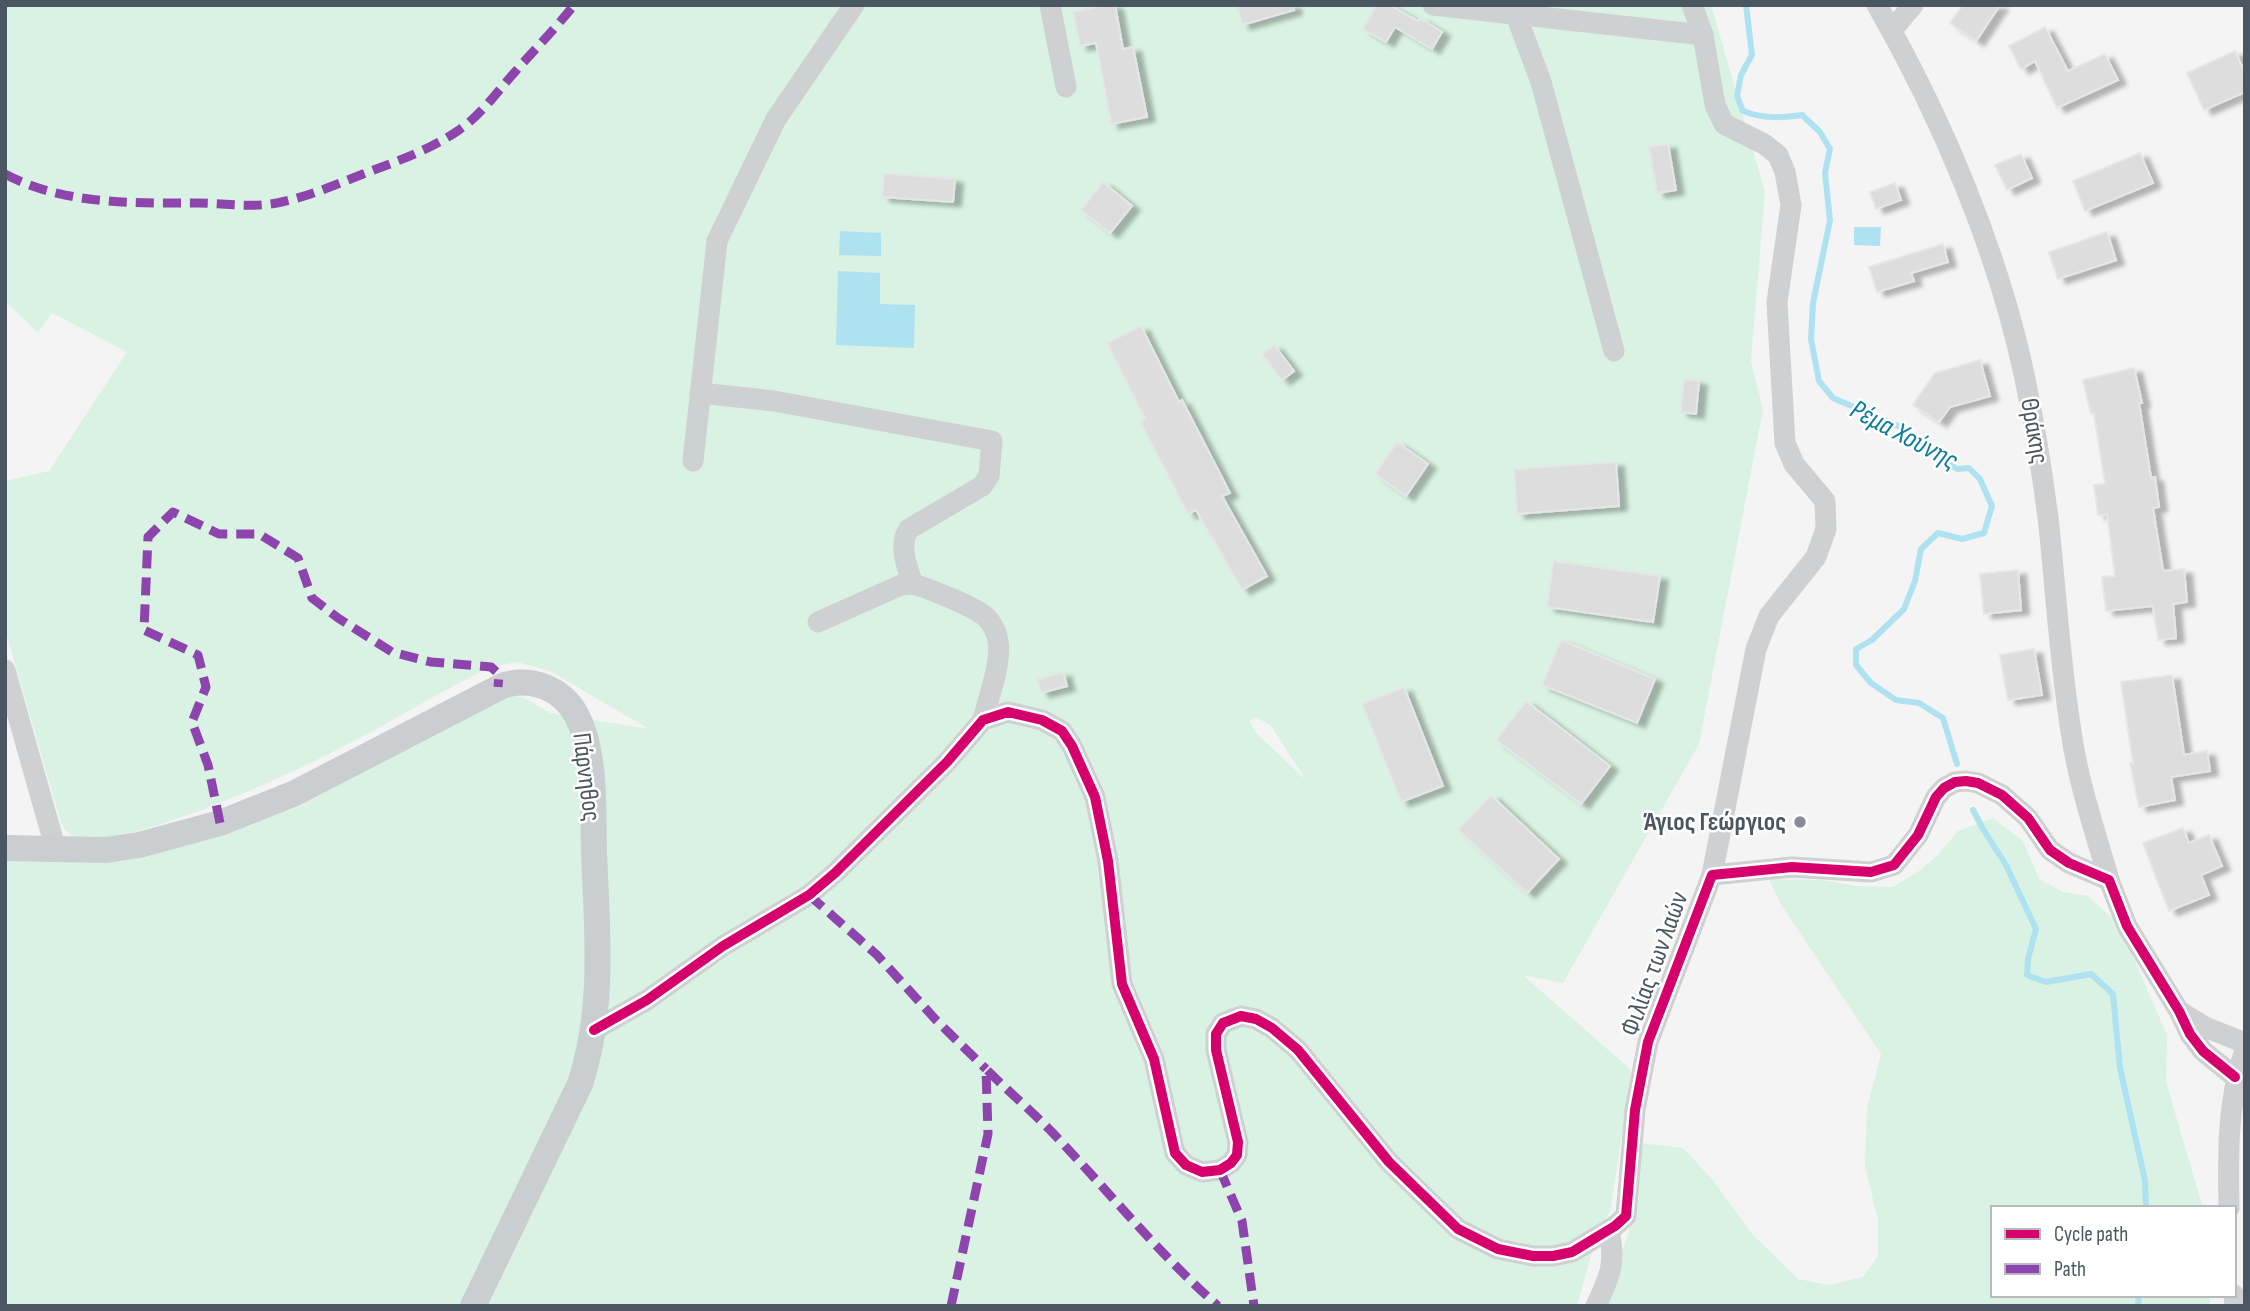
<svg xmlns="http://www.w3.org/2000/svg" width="2250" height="1311" viewBox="0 0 2250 1311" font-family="'Sofia Sans Condensed',sans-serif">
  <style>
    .green { fill: #d9f2e3; fill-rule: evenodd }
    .water { fill: #aee2f0 }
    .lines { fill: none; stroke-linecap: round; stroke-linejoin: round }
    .stream { stroke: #aee2f0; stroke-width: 6 }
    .building { fill: #ddddde; stroke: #e5e6e7; stroke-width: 2; filter: url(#shadow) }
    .minor { stroke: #ced0d2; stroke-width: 21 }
    .major { stroke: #caced1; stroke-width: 26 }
    .quiet { stroke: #8e44ad; stroke-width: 9; stroke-dasharray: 18 9; stroke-linecap: butt }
    .cycleway-casing { stroke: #fff; stroke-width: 15 }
    .cycleway { stroke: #d6006c; stroke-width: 10 }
    .poi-dot { fill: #868d94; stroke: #fff; stroke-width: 2.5 }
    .labels { text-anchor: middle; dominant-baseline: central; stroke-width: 5; stroke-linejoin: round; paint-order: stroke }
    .street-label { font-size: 26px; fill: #4a5661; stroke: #fff }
    .poi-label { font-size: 26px; font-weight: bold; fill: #4a5661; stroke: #fff; text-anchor: end }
    .water-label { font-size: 28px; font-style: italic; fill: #0c7c9b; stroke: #fff }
  </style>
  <defs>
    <filter id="shadow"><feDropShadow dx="8" dy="4.5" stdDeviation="2" flood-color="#0004"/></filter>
  </defs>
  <rect width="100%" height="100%" fill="#f4f4f4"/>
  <!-- green -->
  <g class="green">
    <path d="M 5,5 L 1711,5 L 1765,192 L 1751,361 L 1763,409 L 1699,744 L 1563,983 L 1523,975 L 1631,1070 L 1611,1208 L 1590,1259 L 1577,1306 L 5,1306 L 5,855 L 200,838 L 499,693 L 523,697 L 550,713 L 649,729 L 550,671 L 517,662 L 491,667 C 436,693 386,726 331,753 C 280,778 129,849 76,837 C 68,835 64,829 61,823 L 5,629 L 5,481 L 49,471 L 127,352 L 52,313 L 38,333 L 5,301 ZM 1256,717 L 1271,726 L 1306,780 L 1257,734 L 1249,721 Z"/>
    <polygon points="1993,818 2023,841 2039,879 2063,892 2088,896 2119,924 2167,1035 2166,1082 2203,1208 1993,1208 1993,1295 2210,1295 2210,1306 1602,1306 1629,1232 1640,1143 1683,1148 1712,1179 1753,1235 1798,1279 1829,1285 1863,1277 1878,1256 1878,1220 1865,1167 1867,1108 1881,1054 1780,903 1769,879 1822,880 1856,886 1893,887 1919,871 1938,855 1958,831"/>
  </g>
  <!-- water -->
  <g class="water">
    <polygon points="1854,227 1881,227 1880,246 1854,245"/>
    <polygon points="840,231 881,233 881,256 839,255"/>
    <polygon points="838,271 880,273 880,304 915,305 914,348 836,345"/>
  </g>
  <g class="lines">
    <!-- stream -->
    <g class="stream">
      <path d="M 1746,5 L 1752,55 L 1741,75 L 1737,96 L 1743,111 C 1764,119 1781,118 1802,115 L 1820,132 L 1830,149 L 1825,173 L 1830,220 L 1813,303 L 1811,339 L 1819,381 L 1833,398 L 1903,428 L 1917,445 L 1957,469 L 1969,468 L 1980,479 L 1992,506 L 1984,533 L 1962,539 L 1938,533 L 1921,549 L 1915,581 L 1904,609 L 1872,640 L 1856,649 L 1856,665 L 1871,683 L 1896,700 L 1919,703 L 1943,718 L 1957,764"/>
      <polyline points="1973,810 1983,829 2006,865 2036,929 2028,959 2027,975 2046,982 2091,974 2113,994 2120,1068 2145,1181 2146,1208"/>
      <polyline points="2138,1306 2139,1295"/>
    </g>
  </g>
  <!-- building -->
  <g class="building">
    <polygon points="1105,5 1115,5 1123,49 1133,47 1147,117 1111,124 1096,43 1080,46 1073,12"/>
    <polygon points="1237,5 1293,5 1294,10 1242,25"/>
    <polygon points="1377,5 1390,5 1418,21 1420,18 1442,32 1432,49 1395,27 1386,42 1363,29"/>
    <polygon points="1963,5 2000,5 1976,41 1950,23"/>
    <polygon points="2045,27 2068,71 2105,54 2118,80 2057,108 2035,61 2021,69 2009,46"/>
    <polygon points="2235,51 2245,73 2245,92 2204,110 2187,73"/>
    <polygon points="1668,144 1676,190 1657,193 1649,147"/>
    <polygon points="2140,153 2153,183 2085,211 2073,181"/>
    <polygon points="2021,154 2032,178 2007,190 1995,165"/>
    <polygon points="884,173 955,179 953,202 882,197"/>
    <polygon points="1103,182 1132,206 1110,233 1081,210"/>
    <polygon points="1895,183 1901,200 1876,209 1870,192"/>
    <polygon points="2107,232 2116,260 2058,279 2049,252"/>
    <polygon points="1943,244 1948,262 1911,273 1914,281 1877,292 1869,267"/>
    <polygon points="1141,326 1179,402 1182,400 1230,493 1222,496 1267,576 1242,590 1196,510 1188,514 1140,421 1145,419 1107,343"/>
    <polygon points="1274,345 1294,371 1282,380 1262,354"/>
    <polygon points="1980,360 1990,396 1950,407 1939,422 1913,405 1935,373"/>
    <polygon points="2134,368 2142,403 2139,403 2151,478 2155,477 2159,507 2153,508 2163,571 2184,569 2187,602 2173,604 2176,638 2158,640 2153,606 2106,611 2102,577 2115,576 2107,514 2098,515 2094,485 2105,484 2094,413 2091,414 2083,380"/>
    <polygon points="1684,379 1699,381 1696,414 1680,412"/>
    <polygon points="1397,442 1428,464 1406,496 1375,474"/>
    <polygon points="1616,462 1619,506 1517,514 1514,469"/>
    <polygon points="1553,561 1660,576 1653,622 1547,607"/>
    <polygon points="2018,570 2021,610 1984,614 1980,574"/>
    <polygon points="1561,640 1655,679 1637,723 1542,685"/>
    <polygon points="2034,649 2042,695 2008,700 2000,655"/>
    <polygon points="1063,672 1067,686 1041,693 1037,679"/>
    <polygon points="2172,675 2184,755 2207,751 2210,771 2171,777 2175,800 2139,807 2130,763 2133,763 2121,682"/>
    <polygon points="1404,687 1443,786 1401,802 1362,704"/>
    <polygon points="1526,701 1610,766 1581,804 1496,740"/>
    <polygon points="1491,795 1559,859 1527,893 1458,830"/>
    <polygon points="2183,828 2189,843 2209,835 2222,866 2201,875 2209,895 2169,911 2143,843"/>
  </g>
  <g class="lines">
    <!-- minor -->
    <g class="minor">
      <polyline points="1050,5 1066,87"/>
      <polyline points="1433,5 1703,35"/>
      <polyline points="1692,5 1703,35 1715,105 1724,124 1764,144 1778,155 1785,172 1791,205 1777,302 1785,443 1794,464 1825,501 1826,529 1816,557 1769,616 1756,649 1712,875"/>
      <path d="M 1877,5 C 1941,116 1999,253 2025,379 C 2035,427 2043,477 2049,526 C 2056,594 2060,663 2071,731 C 2078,782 2095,831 2109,880"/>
      <polyline points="1516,15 1541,82 1614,351"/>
      <polyline points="1892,30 1913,5"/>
      <path d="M 700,393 L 774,401 L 992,441 L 989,476 L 982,486 L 909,529 C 898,545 907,567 913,584 C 930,589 973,606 986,617 C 992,623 997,633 998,641 C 1002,663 988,698 983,720"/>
      <polyline points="693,461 717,241 776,119 854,5"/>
      <polyline points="818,622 901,585 913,584"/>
      <polyline points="5,670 56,850"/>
      <polyline points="2179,1011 2205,1027 2245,1043"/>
      <polyline points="594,1030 647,1000 723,946 809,895 835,873 947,762 983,720 1008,712 1042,720 1062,731 1072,746 1095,797 1108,861 1122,984 1154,1059 1175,1153 1186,1165 1202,1172 1220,1170 1231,1163 1237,1155 1238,1142 1216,1050 1216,1034 1223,1023 1241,1016 1256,1019 1272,1028 1298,1050 1389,1162 1458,1229 1498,1249 1533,1256 1553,1256 1572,1252 1615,1226 1626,1216 1635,1110 1648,1042 1712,875 1792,867 1871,872 1894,865 1918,835 1936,797 1944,788 1955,782 1966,781 1978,783 2002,795 2028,818 2050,850 2069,863 2109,880 2127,926 2179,1011 2190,1034 2203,1051 2235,1077"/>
      <path d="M 2229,1208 C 2228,1154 2227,1101 2245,1050"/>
      <polyline points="2234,1295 2235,1306"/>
      <path d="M 1596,1306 C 1610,1276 1616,1263 1609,1230"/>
    </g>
    <!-- major -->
    <path class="major" d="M 5,848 L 106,850 L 139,845 L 220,823 L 295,793 L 504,685 C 533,677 563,689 577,716 C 596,753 593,810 594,852 C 597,929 605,1009 580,1084 L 473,1306"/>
    <!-- quiet -->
    <g class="quiet">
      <path d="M 5,174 C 63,205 134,203 198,203 C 224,203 250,208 277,203 C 307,197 335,185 363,174 C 395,162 430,150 459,130 C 482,114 496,93 514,73 C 534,50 555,29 574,5"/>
      <polyline points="220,823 208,765 192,722 206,687 198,655 144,630 148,537 173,512 219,534 259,534 298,558 312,598 338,618 392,652 431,662 491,667 499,674 498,687"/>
      <polyline points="809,895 877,955 936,1020 986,1069"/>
      <polyline points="1220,1170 1242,1221 1254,1306"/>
      <path d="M 951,1306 L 988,1134 L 986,1069 C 1006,1089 1028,1108 1048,1128 C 1105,1187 1156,1251 1218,1306"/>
    </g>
    <defs>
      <polyline id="cycleway" points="594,1030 647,1000 723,946 809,895 835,873 947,762 983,720 1008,712 1042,720 1062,731 1072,746 1095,797 1108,861 1122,984 1154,1059 1175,1153 1186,1165 1202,1172 1220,1170 1231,1163 1237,1155 1238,1142 1216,1050 1216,1034 1223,1023 1241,1016 1256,1019 1272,1028 1298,1050 1389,1162 1458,1229 1498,1249 1533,1256 1553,1256 1572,1252 1615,1226 1626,1216 1635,1110 1648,1042 1712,875 1792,867 1871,872 1894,865 1918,835 1936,797 1944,788 1955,782 1966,781 1978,783 2002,795 2028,818 2050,850 2069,863 2109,880 2127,926 2179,1011 2190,1034 2203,1051 2235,1077"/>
    </defs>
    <!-- cycleway casing -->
    <use href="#cycleway" class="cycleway-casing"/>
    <!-- cycleway -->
    <use href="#cycleway" class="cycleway"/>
  </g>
  <!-- markers -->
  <circle class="poi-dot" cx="1800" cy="822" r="7"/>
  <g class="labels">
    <!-- street labels -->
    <g class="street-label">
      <text transform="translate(2034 431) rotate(80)">Θράκης</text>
      <text transform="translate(586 777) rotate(83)">Πάρνηθος</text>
      <text transform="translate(1655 964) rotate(-70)">Φιλίας των λαών</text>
    </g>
    <!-- poi labels -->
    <g class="poi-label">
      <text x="1786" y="822">Άγιος Γεώργιος</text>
    </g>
    <!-- water labels -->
    <g class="water-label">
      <text transform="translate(1904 435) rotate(28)">Ρέμα Χούνης</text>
    </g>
  </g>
  <!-- border -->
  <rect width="2250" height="1311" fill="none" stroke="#4a5661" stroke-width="14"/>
  <!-- legend -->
  <rect x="1991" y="1206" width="245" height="91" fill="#ffffff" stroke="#b7bbc0" stroke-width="2"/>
  <rect x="2005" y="1229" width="35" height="10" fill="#d6006c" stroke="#b7bbc0" stroke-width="2"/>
  <text x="2054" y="1241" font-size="21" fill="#4a5661">Cycle path</text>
  <rect x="2005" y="1264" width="35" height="10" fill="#8e44ad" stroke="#b7bbc0" stroke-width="2"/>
  <text x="2054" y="1276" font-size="21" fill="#4a5661">Path</text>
</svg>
